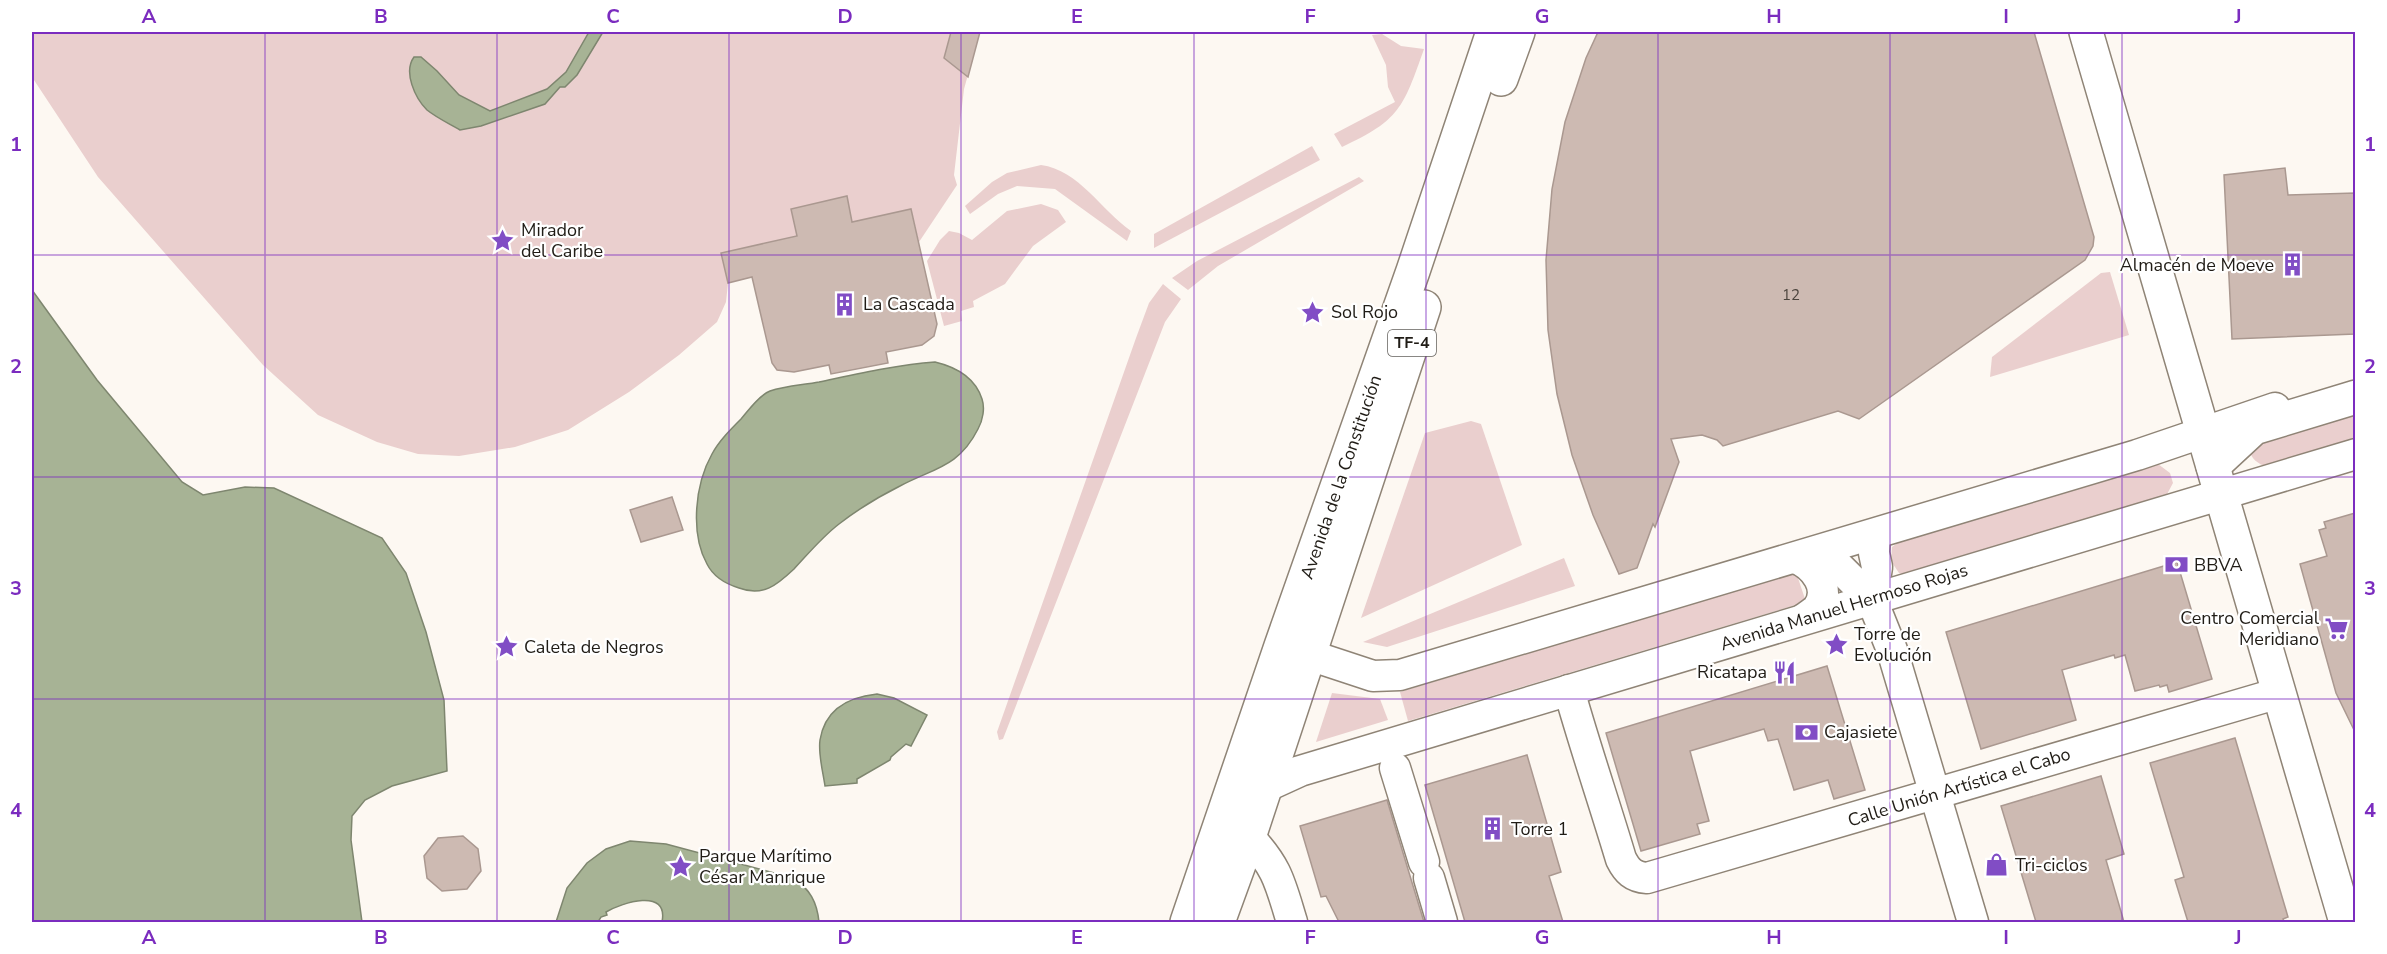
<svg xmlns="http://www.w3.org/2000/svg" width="2387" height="954" viewBox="0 0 2387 954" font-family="'Nunito Sans',sans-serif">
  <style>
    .green { fill: #eacfce }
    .water { fill: #a7b395; stroke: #7e866f; stroke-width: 1.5 }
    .building { fill: #cdbab2; stroke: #aa9890; stroke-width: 1.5 }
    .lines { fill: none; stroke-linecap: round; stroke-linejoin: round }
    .minor-casing { stroke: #8f8476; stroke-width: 33 }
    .major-casing { stroke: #8f8476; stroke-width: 36 }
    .minor { stroke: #fff; stroke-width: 30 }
    .major { stroke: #fff; stroke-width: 33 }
    .grid { fill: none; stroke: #7b2cbf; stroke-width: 1.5; stroke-opacity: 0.55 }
    .labels { text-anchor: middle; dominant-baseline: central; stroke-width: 4.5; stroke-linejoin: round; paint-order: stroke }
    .number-label { font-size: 15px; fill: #4b443d }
    .shield { fill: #fff; stroke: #63605c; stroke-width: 1.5 }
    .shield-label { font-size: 16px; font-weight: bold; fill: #201c16 }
    .poi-label { font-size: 18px; fill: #201c16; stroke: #fff; text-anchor: start }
    .street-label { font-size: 18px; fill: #201c16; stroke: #fff }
    .neatline { fill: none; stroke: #7b2cbf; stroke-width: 2 }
    .grid-label { font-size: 20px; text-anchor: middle; font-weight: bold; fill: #7b2cbf }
  </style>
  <rect width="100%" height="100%" fill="#fdf8f2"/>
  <!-- green -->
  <g class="green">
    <polygon points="32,32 980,32 964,89 954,175 957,185 919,242 911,209 852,222 847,197 791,209 797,236 721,254 728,283 726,302 717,322 679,355 629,392 568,430 515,447 459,456 418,454 377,442 318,415 263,365 98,177 32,77"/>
    <path d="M 1382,34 L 1401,46 L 1424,49 C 1403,108 1400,120 1342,147 L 1334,134 L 1395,102 L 1388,87 L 1386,65 L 1372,35 Z"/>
    <polygon points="1312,146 1320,160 1154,248 1154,234"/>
    <path d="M 1041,165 C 1079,170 1101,210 1131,231 L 1127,241 L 1055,189 L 1017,186 L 998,194 L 970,214 L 965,206 L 992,182 L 1007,173 Z"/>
    <polygon points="1359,177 1364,181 1218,266 1188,290 1172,278 1197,261"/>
    <polygon points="1041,204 1058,210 1066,222 1033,246 1005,284 973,301 974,307 961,311 962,321 944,326 927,261 940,240 949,231 959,233 972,240 1007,211"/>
    <polygon points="2110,272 2129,335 1990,377 1992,357 2101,273"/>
    <polygon points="1163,284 1181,299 1165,322 1003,739 999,740 997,732 1136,338 1149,303"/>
    <path d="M 2355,404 L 2355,440 L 2264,466 C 2254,461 2250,457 2249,446 Z"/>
    <polygon points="1471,421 1481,424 1522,545 1361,618 1425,433"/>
    <polygon points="2158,464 2170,473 2173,483 2165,498 1908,575 1899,573 1891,561 1892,547 1903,539"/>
    <polygon points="1564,558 1575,586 1387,647 1363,642"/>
    <polygon points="1796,572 1806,602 1408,721 1400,692"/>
    <polygon points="1332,693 1380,699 1388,720 1316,742"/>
  </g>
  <!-- water -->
  <g class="water">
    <path d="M 589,32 L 603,32 L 577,75 L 565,87 L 560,87 L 545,104 L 481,126 L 460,130 C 450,124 437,118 427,110 C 415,98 403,72 414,57 L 421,57 L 437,71 L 459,95 L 490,111 L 547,89 L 566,72 Z"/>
    <polygon points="32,290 97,380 182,482 203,495 245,487 274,488 382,538 406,573 426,632 444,700 447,771 392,786 365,800 352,816 351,840 362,922 32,922"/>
    <path d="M 935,362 C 956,367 975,377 982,399 C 985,408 983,420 978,429 C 959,467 934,468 900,486 C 880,496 857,510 839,524 C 822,537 808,554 794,569 C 777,585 763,597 739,588 C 726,584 713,576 707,564 C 690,533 695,484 712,454 C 719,441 730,430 741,419 C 748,411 759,395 770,391 C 785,386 803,385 819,382 C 857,374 895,365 935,362 Z"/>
    <path d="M 877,694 L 894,698 L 927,715 L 911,746 L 906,744 L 891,757 L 890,760 L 857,779 L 857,783 L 825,786 C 823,772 818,754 820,740 C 825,709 849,697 877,694 Z"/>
    <path d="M 630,841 L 666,844 L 793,878 C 810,889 817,902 819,922 L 662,922 C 669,887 621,903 606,912 L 607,915 L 601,917 L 598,922 L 556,922 L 567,888 L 587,863 L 606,849 Z"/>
  </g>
  <!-- building -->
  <g class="building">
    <polygon points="951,32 980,32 968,77 944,58"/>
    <polygon points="1598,32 2034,32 2094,237 2093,246 2085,260 1859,419 1838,411 1723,446 1717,440 1702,435 1671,439 1679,462 1655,527 1653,524 1637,568 1619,574 1593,515 1572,455 1557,394 1548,330 1546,260 1552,189 1565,122 1586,58"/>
    <polygon points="2285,168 2288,195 2355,193 2355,334 2232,339 2224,175"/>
    <polygon points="847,196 852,222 911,209 937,324 934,336 922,345 886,352 888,363 831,374 829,365 794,372 777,370 772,363 752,277 728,283 721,253 797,236 791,209"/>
    <polygon points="672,497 683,530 641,542 630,510"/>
    <polygon points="2355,513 2355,732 2336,693 2300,564 2327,556 2319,530 2326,528 2324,522"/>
    <polygon points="2177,562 2212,679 2169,692 2167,685 2160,687 2159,685 2135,691 2125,655 2115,658 2114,655 2062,670 2076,720 1981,749 1946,632"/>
    <polygon points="1827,666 1865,790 1834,799 1828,780 1794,790 1778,739 1768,741 1764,729 1690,751 1709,821 1697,824 1700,834 1641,851 1606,733"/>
    <polygon points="2235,738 2288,917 2283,919 2284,922 2188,922 2175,880 2184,877 2150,763"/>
    <polygon points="1527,755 1561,872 1549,876 1563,922 1465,922 1425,785"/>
    <polygon points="2101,776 2124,854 2106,860 2124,922 2036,922 2001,806"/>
    <polygon points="1387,800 1424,922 1339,922 1326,896 1321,897 1300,826"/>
    <polygon points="463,836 478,849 481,871 467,889 442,891 427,878 424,856 438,838"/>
  </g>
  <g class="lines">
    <defs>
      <g id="minor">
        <polyline points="1822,550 1872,600 1892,650 1973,922"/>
        <path d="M 1795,558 C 1814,565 1833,589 1817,609 C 1814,612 1809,615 1805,618"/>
        <polyline points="1872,600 1877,567 1874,553 1875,534"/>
        <polyline points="1285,647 1373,676 1400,675 2137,455 2275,408"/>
        <path d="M 1569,690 C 1585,747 1604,802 1621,859 C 1627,871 1633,877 1647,878 L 2279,693"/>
        <polyline points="1395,768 1424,862"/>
        <polyline points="1265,787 1300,771 2356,454"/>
        <path d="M 1249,837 C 1278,868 1280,883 1292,922"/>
        <polyline points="1429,878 1442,922"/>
      </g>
      <g id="major">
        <polyline points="2086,32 2346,922"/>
        <polyline points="1501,79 1518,32"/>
        <polyline points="2213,466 2254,428 2356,397"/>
        <polyline points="1187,922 1281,646 1413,271 1493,32"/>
        <polyline points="1218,922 1249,837 1424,307"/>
      </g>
    </defs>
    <!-- minor casing -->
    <use href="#minor" class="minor-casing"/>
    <!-- major casing -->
    <use href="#major" class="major-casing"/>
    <!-- minor -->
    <use href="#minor" class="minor"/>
    <!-- major -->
    <use href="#major" class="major"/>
  </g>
  <!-- grid -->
  <path class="grid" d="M 265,32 L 265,922M 497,32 L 497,922M 729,32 L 729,922M 961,32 L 961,922M 1194,32 L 1194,922M 1426,32 L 1426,922M 1658,32 L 1658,922M 1890,32 L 1890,922M 2122,32 L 2122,922M 32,255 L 2356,255M 32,477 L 2356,477M 32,699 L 2356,699"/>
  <!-- icons -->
  <defs>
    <symbol id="sight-bare" viewBox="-9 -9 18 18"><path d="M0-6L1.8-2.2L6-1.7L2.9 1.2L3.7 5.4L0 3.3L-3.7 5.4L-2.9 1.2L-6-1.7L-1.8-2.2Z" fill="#814dc5" stroke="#fff" stroke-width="2.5" paint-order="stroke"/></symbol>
    <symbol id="building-bare" viewBox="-9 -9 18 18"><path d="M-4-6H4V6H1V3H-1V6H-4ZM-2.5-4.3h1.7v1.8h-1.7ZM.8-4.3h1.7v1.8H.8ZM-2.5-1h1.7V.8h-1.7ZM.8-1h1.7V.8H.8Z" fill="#814dc5" stroke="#fff" stroke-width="2.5" paint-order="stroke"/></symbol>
    <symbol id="bank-bare" viewBox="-9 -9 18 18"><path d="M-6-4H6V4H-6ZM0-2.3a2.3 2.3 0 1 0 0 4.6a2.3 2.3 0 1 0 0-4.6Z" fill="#814dc5" stroke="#fff" stroke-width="2.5" paint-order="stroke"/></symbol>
    <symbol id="supermarket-bare" viewBox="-9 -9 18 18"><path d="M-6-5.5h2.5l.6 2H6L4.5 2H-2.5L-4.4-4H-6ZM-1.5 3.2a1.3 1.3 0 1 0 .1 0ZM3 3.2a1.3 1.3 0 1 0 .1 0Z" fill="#814dc5" stroke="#fff" stroke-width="2.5" paint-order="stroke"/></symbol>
    <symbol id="restaurant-bare" viewBox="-9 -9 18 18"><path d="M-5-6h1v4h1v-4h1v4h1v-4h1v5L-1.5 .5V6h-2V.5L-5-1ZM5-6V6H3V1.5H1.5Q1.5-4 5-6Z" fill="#814dc5" stroke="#fff" stroke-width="2.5" paint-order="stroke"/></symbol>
    <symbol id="shop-bare" viewBox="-9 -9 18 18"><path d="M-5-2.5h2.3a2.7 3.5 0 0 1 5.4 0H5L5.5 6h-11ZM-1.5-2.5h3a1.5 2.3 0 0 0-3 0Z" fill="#814dc5" stroke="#fff" stroke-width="2.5" paint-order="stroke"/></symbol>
  </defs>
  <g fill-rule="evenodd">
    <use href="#sight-bare" x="486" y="224" width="33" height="33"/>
    <use href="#building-bare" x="2276" y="248" width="33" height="33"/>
    <use href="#building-bare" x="828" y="288" width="33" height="33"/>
    <use href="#sight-bare" x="1296" y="296" width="33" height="33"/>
    <use href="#bank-bare" x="2160" y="548" width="33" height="33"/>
    <use href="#supermarket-bare" x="2320" y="612" width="33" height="33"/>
    <use href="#sight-bare" x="1820" y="628" width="33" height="33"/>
    <use href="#sight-bare" x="490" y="630" width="33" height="33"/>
    <use href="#restaurant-bare" x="1768" y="656" width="33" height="33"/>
    <use href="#bank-bare" x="1790" y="716" width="33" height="33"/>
    <use href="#building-bare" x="1476" y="812" width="33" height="33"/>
    <use href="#shop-bare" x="1980" y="848" width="33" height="33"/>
    <use href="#sight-bare" x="664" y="850" width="33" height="33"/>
  </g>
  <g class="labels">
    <!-- number labels -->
    <g class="number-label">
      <text x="1791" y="295">12</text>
    </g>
    <!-- shield labels -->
    <rect class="shield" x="1388" y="330" width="48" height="26" rx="4.5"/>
    <g class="shield-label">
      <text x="1412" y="343">TF-4</text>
    </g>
    <!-- poi labels -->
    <g class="poi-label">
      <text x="521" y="230">Mirador<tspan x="521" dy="21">del Caribe</tspan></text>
      <text x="2274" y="265" text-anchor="end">Almacén de Moeve</text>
      <text x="863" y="304">La Cascada</text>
      <text x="1331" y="312">Sol Rojo</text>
      <text x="2194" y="565">BBVA</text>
      <text x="2319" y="618" text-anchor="end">Centro Comercial<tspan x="2319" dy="21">Meridiano</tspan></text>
      <text x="1854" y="634">Torre de<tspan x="1854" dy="21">Evolución</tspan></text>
      <text x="524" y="647">Caleta de Negros</text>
      <text x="1767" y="672" text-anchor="end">Ricatapa</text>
      <text x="1824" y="732">Cajasiete</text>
      <text x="1511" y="829">Torre 1</text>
      <text x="699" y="856">Parque Marítimo<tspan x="699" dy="21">César Manrique</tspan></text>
      <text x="2015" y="865">Tri-ciclos</text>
    </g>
    <!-- street labels -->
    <g class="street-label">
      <text transform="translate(1341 477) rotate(-71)">Avenida de la Constitución</text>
      <text transform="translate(1844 607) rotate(-17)">Avenida Manuel Hermoso Rojas</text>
      <text transform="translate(1959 787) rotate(-17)">Calle Unión Artística el Cabo</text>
    </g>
  </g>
  <!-- border -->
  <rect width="2387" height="954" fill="none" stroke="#ffffff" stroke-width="66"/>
  <rect x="33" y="33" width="2321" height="888" class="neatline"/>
  <g class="grid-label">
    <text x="149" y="23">A</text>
    <text x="381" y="23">B</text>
    <text x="613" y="23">C</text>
    <text x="845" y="23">D</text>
    <text x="1077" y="23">E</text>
    <text x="1310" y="23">F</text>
    <text x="1542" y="23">G</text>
    <text x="1774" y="23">H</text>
    <text x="2006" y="23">I</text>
    <text x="2238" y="23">J</text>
    <text x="16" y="151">1</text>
    <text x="2370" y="151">1</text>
    <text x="16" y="373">2</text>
    <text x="2370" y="373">2</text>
    <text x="16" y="595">3</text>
    <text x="2370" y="595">3</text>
    <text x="16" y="817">4</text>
    <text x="2370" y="817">4</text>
    <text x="149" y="944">A</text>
    <text x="381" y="944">B</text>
    <text x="613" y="944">C</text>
    <text x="845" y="944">D</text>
    <text x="1077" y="944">E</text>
    <text x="1310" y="944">F</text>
    <text x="1542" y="944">G</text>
    <text x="1774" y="944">H</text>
    <text x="2006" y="944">I</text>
    <text x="2238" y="944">J</text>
  </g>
</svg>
